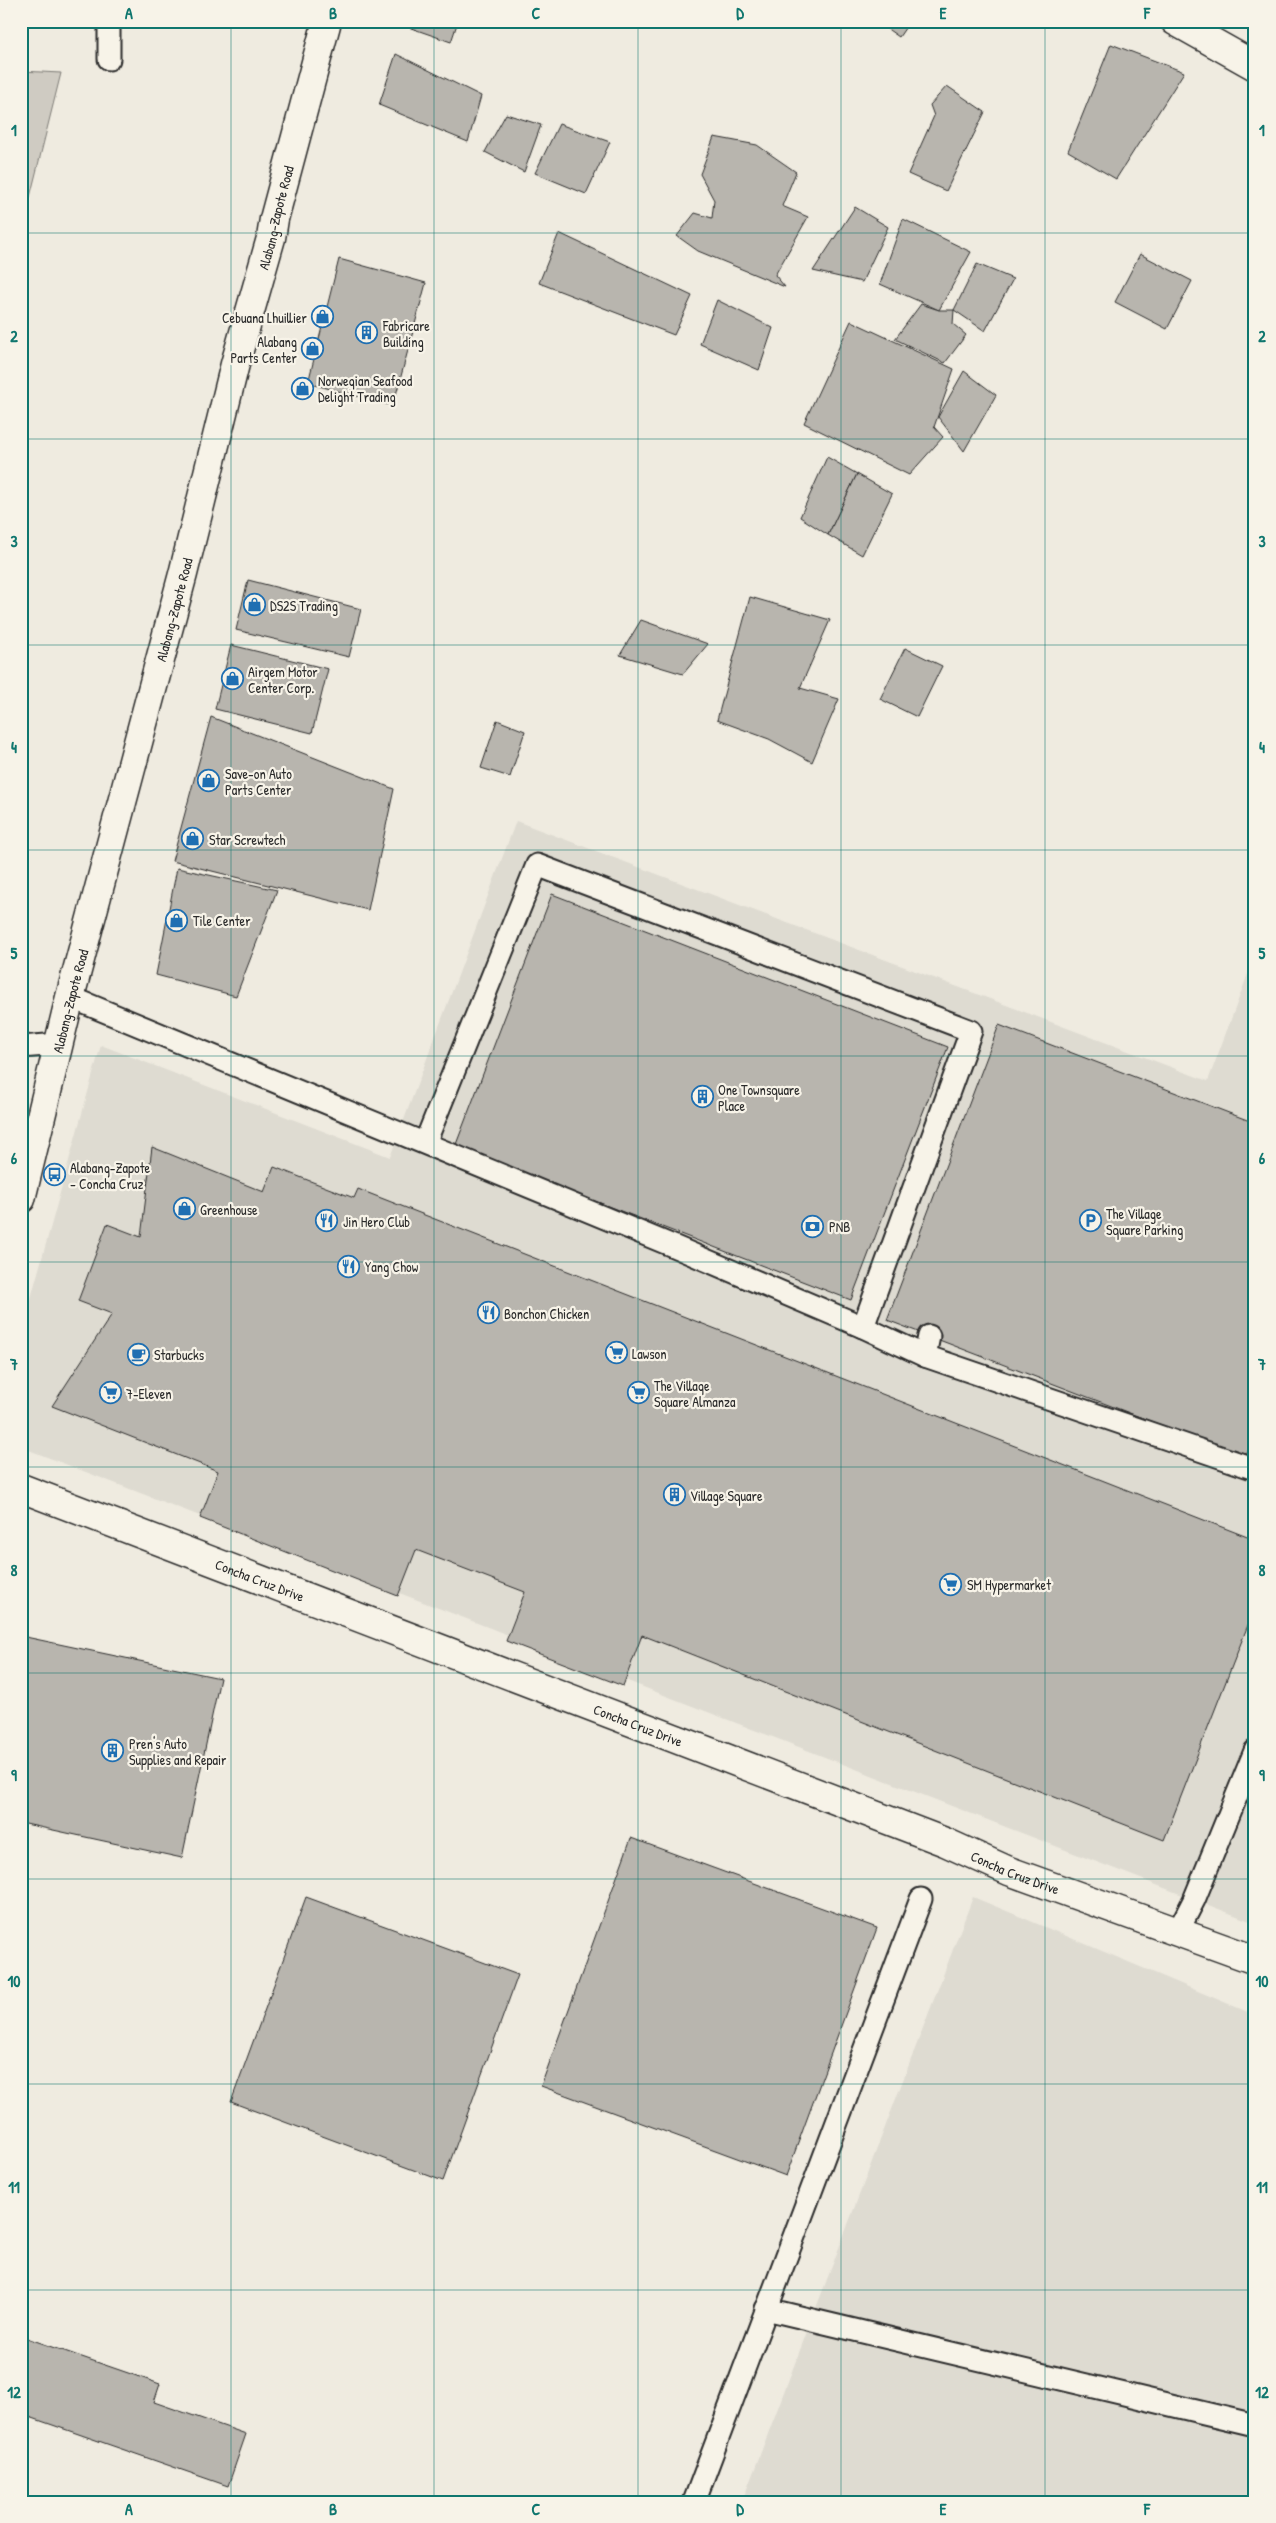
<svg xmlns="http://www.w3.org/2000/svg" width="1276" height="2523" viewBox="0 0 1276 2523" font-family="'Patrick Hand',sans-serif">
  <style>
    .built { fill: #dedbd1 }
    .green { fill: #cfcbc2; stroke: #7d7b76 }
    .building { fill: #b8b5ae; stroke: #2b2b2b }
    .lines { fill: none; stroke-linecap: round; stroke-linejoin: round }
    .lane-casing { stroke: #2b2b2b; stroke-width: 25 }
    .street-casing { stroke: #2b2b2b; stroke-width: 31 }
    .secondary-casing { stroke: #2b2b2b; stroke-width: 31 }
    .highway-casing { stroke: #2b2b2b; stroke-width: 31 }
    .lane { stroke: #f7f3e8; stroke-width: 21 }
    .street { stroke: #f7f3e8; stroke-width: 28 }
    .secondary { stroke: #f7f3e8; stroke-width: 28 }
    .highway { stroke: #f7f3e8; stroke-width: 28 }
    .grid { fill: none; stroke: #0f766e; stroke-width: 1; stroke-opacity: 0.55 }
    .labels { text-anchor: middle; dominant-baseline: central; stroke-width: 4.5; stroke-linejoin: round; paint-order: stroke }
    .street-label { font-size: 14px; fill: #2b2b2b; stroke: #f7f3e8 }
    .poi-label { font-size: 14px; fill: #2b2b2b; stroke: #f7f3e8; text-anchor: start }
    .neatline { fill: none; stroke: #0f766e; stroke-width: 2 }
    .grid-label { font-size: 16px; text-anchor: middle; font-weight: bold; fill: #0f766e }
  </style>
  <rect width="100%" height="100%" fill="#efebe0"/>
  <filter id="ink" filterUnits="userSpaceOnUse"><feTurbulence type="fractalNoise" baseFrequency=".02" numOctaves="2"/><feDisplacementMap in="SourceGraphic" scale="10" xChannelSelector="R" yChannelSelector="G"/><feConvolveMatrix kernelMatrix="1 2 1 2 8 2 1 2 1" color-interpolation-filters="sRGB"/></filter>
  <g filter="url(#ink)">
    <!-- built -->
    <g class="built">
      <polygon points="516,821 1208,1081 1255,955 1255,1923 21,1447 21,1334 101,1045 390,1157"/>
      <polygon points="973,1897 1255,2015 1255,2502 742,2502"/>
    </g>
    <!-- green -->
    <polygon class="green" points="21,71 61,73 21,233"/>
    <!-- building -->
    <g class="building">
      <polygon points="391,21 458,21 451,42"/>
      <polygon points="876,21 910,21 899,37"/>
      <polygon points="1111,44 1184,72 1116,179 1068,151"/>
      <polygon points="396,54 481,96 468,142 379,105"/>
      <polygon points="947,86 985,112 946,191 908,174 934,116 930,105"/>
      <polygon points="506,114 541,125 524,172 485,152"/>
      <polygon points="559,124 610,142 586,194 535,173"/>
      <polygon points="714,137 757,145 796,172 782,206 808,217 775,275 785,287 698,251 677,236 695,213 712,218 714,200 700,174"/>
      <polygon points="855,207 888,227 862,282 813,271"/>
      <polygon points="903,219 971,252 939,310 880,284"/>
      <polygon points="559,233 692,296 674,335 539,283"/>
      <polygon points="1140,254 1192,281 1167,329 1115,302"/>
      <polygon points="339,259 426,283 393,406 308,383"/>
      <polygon points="977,264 1013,279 985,331 954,310"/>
      <polygon points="717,300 773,328 759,370 700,344"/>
      <polygon points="921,304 939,310 954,310 953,324 966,335 945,363 895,339"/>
      <polygon points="851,321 954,369 934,427 943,437 909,475 804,423"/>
      <polygon points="964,371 996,395 964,451 938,417"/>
      <polygon points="827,457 857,474 828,535 800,517"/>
      <polygon points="857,474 892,494 862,555 828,535"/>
      <polygon points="248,580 361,609 349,657 236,630"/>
      <polygon points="750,597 830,620 800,688 839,699 812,762 769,739 717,720"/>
      <polygon points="641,620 708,644 683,674 620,655"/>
      <polygon points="231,645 328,669 312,733 215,709"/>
      <polygon points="905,648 942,666 917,717 880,699"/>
      <polygon points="211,717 394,789 368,910 172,861"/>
      <polygon points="497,720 525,731 510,777 481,768"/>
      <polygon points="177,868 277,890 236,996 156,975"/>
      <polygon points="552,894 948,1047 851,1300 455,1147"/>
      <polygon points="999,1025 1255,1123 1255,1448 1239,1455 887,1320"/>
      <polygon points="152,1147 264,1192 274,1167 354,1198 358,1189 1255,1540 1255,1607 1164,1840 642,1635 623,1686 506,1641 525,1592 416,1550 398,1596 200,1518 218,1471 52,1406 112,1314 78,1301 107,1224 141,1237"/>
      <polygon points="21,1636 220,1678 182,1858 21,1823"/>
      <polygon points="631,1838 877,1928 786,2176 541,2086"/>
      <polygon points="306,1897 518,1975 443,2181 231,2102"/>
      <polygon points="21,2336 160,2384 154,2402 246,2434 228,2486 21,2414"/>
    </g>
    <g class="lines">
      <defs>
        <g id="lane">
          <polyline points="109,59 109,21"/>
          <polyline points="70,997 673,1246 863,1327 925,1356 1255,1469"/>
          <polyline points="21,1047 59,1044"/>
          <polyline points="425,1143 537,865 971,1031 863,1327"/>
          <polyline points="925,1356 929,1336"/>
          <polyline points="1178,1931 1194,1900 1255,1751"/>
          <polyline points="766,2309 1255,2425"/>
          <polyline points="694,2502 921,1899"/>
        </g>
        <polyline id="street" points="1175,21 1255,66"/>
        <g id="secondary">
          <path id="s1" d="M 21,1488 L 945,1842 L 1009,1871 L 1255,1960"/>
        </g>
        <g id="highway">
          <path id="s2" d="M 21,1199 L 70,997 L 183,574 L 235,364 L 271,238 L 274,219 L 327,21"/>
        </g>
      </defs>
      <!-- lane casing -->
      <use href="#lane" class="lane-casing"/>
      <!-- street casing -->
      <use href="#street" class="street-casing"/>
      <!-- secondary casing -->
      <use href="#secondary" class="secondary-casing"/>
      <!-- highway casing -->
      <use href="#highway" class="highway-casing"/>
      <!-- lane -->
      <use href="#lane" class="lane"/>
      <!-- street -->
      <use href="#street" class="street"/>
      <!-- secondary -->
      <use href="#secondary" class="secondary"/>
      <!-- highway -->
      <use href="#highway" class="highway"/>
    </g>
  </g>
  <!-- grid -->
  <path class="grid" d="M 231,21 L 231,2502M 434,21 L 434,2502M 638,21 L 638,2502M 841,21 L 841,2502M 1045,21 L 1045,2502M 21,233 L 1255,233M 21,439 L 1255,439M 21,645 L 1255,645M 21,850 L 1255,850M 21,1056 L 1255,1056M 21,1262 L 1255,1262M 21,1467 L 1255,1467M 21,1673 L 1255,1673M 21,1879 L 1255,1879M 21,2084 L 1255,2084M 21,2290 L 1255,2290"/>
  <!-- icons -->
  <defs>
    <symbol id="shop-ring" viewBox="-11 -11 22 22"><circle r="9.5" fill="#f7f3e8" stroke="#1f6fb2" stroke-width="1.5"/><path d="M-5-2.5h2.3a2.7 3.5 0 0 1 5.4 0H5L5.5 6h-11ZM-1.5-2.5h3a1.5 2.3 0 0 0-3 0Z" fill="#1f6fb2"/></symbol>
    <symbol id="building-ring" viewBox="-11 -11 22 22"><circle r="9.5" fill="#f7f3e8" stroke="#1f6fb2" stroke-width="1.5"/><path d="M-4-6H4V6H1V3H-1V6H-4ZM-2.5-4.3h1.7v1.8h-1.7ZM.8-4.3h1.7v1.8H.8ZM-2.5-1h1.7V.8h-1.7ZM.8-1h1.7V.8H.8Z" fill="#1f6fb2"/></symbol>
    <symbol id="bus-ring" viewBox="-11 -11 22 22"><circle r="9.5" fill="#f7f3e8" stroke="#1f6fb2" stroke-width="1.5"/><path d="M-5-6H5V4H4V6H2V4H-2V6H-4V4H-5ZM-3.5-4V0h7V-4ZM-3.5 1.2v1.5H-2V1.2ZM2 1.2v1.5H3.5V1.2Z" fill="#1f6fb2"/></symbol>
    <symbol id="restaurant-ring" viewBox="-11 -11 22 22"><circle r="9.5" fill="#f7f3e8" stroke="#1f6fb2" stroke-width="1.5"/><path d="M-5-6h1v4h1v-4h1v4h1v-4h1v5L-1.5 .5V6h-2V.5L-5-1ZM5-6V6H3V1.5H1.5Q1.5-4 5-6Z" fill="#1f6fb2"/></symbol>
    <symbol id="parking-ring" viewBox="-11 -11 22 22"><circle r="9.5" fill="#f7f3e8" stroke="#1f6fb2" stroke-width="1.5"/><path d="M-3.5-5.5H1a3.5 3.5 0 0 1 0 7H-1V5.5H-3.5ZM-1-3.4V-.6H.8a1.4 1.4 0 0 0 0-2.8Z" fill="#1f6fb2"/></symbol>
    <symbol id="bank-ring" viewBox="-11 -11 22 22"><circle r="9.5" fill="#f7f3e8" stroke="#1f6fb2" stroke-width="1.5"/><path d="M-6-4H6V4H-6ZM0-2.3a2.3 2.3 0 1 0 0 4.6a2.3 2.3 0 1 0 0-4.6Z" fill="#1f6fb2"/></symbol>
    <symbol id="supermarket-ring" viewBox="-11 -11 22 22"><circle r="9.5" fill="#f7f3e8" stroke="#1f6fb2" stroke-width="1.5"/><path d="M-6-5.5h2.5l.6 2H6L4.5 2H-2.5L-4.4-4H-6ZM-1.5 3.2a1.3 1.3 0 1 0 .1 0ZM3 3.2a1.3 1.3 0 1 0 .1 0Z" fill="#1f6fb2"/></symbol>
    <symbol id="cafe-ring" viewBox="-11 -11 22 22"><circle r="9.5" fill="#f7f3e8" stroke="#1f6fb2" stroke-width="1.5"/><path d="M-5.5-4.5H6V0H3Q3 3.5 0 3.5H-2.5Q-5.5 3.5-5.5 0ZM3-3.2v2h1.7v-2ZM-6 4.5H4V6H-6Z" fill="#1f6fb2"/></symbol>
  </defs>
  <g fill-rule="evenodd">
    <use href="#shop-ring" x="310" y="304" width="25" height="25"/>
    <use href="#building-ring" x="354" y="320" width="25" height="25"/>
    <use href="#shop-ring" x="300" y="336" width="25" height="25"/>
    <use href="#shop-ring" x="290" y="376" width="25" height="25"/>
    <use href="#shop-ring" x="242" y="592" width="25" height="25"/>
    <use href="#shop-ring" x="220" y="666" width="25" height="25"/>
    <use href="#shop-ring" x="196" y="768" width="25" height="25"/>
    <use href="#shop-ring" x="180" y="826" width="25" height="25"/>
    <use href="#shop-ring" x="164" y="908" width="25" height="25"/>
    <use href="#building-ring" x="690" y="1084" width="25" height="25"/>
    <use href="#bus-ring" x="42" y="1162" width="25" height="25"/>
    <use href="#shop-ring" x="172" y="1196" width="25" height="25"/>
    <use href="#restaurant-ring" x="314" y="1208" width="25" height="25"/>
    <use href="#parking-ring" x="1078" y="1208" width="25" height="25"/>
    <use href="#bank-ring" x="800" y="1214" width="25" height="25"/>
    <use href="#restaurant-ring" x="336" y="1254" width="25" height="25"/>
    <use href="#restaurant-ring" x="476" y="1300" width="25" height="25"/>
    <use href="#supermarket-ring" x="604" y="1340" width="25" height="25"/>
    <use href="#cafe-ring" x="126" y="1342" width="25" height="25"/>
    <use href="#supermarket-ring" x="98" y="1380" width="25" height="25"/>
    <use href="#supermarket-ring" x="626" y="1380" width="25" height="25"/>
    <use href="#building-ring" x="662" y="1482" width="25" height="25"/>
    <use href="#supermarket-ring" x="938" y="1572" width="25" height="25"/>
    <use href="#building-ring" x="100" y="1738" width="25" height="25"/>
  </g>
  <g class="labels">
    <!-- street labels -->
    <g class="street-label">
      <text stroke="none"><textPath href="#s2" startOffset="1014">Alabang-Zapote Road</textPath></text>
      <text stroke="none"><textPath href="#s2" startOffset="609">Alabang-Zapote Road</textPath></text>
      <text stroke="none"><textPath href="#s2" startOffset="204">Alabang-Zapote Road</textPath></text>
      <text stroke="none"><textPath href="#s1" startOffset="256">Concha Cruz Drive</textPath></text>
      <text stroke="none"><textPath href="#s1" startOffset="661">Concha Cruz Drive</textPath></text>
      <text stroke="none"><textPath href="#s1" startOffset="1066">Concha Cruz Drive</textPath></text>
    </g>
    <!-- poi labels -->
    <g class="poi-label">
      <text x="307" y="317" text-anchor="end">Cebuana Lhuillier</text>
      <text x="383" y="325">Fabricare<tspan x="383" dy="16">Building</tspan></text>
      <text x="297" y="341" text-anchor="end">Alabang<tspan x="297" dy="16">Parts Center</tspan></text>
      <text x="318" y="380">Norwegian Seafood<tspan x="318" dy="16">Delight Trading</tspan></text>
      <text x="270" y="605">DS2S Trading</text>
      <text x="248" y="671">Airgem Motor<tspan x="248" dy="16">Center Corp.</tspan></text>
      <text x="225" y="773">Save-on Auto<tspan x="225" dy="16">Parts Center</tspan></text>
      <text x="209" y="839">Star Screwtech</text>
      <text x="193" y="920">Tile Center</text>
      <text x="718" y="1089">One Townsquare<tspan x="718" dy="16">Place</tspan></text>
      <text x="70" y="1167">Alabang-Zapote<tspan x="70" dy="16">– Concha Cruz</tspan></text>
      <text x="200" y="1209">Greenhouse</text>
      <text x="1106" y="1213">The Village<tspan x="1106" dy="16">Square Parking</tspan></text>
      <text x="343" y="1221">Jin Hero Club</text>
      <text x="829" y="1226">PNB</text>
      <text x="365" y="1266">Yang Chow</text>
      <text x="504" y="1313">Bonchon Chicken</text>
      <text x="632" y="1353">Lawson</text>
      <text x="154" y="1354">Starbucks</text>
      <text x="654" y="1385">The Village<tspan x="654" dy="16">Square Almanza</tspan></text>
      <text x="126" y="1393">7-Eleven</text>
      <text x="690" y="1495">Village Square</text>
      <text x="967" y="1584">SM Hypermarket</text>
      <text x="129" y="1743">Pren's Auto<tspan x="129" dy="16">Supplies and Repair</tspan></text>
    </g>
  </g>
  <!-- margin -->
  <rect width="1276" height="2523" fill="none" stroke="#f7f3e8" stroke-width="55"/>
  <rect x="28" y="28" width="1220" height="2468" class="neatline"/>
  <g class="grid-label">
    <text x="129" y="19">A</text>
    <text x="333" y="19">B</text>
    <text x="536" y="19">C</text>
    <text x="740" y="19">D</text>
    <text x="943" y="19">E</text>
    <text x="1147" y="19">F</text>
    <text x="14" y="136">1</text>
    <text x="1262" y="136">1</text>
    <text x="14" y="342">2</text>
    <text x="1262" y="342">2</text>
    <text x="14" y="547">3</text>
    <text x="1262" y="547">3</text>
    <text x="14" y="753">4</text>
    <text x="1262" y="753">4</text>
    <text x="14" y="959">5</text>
    <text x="1262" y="959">5</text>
    <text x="14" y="1164">6</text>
    <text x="1262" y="1164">6</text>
    <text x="14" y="1370">7</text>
    <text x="1262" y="1370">7</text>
    <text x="14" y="1576">8</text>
    <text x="1262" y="1576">8</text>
    <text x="14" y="1781">9</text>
    <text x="1262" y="1781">9</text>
    <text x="14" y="1987">10</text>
    <text x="1262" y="1987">10</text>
    <text x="14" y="2193">11</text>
    <text x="1262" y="2193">11</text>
    <text x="14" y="2398">12</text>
    <text x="1262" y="2398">12</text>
    <text x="129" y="2515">A</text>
    <text x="333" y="2515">B</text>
    <text x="536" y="2515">C</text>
    <text x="740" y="2515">D</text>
    <text x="943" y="2515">E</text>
    <text x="1147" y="2515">F</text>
  </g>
</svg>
